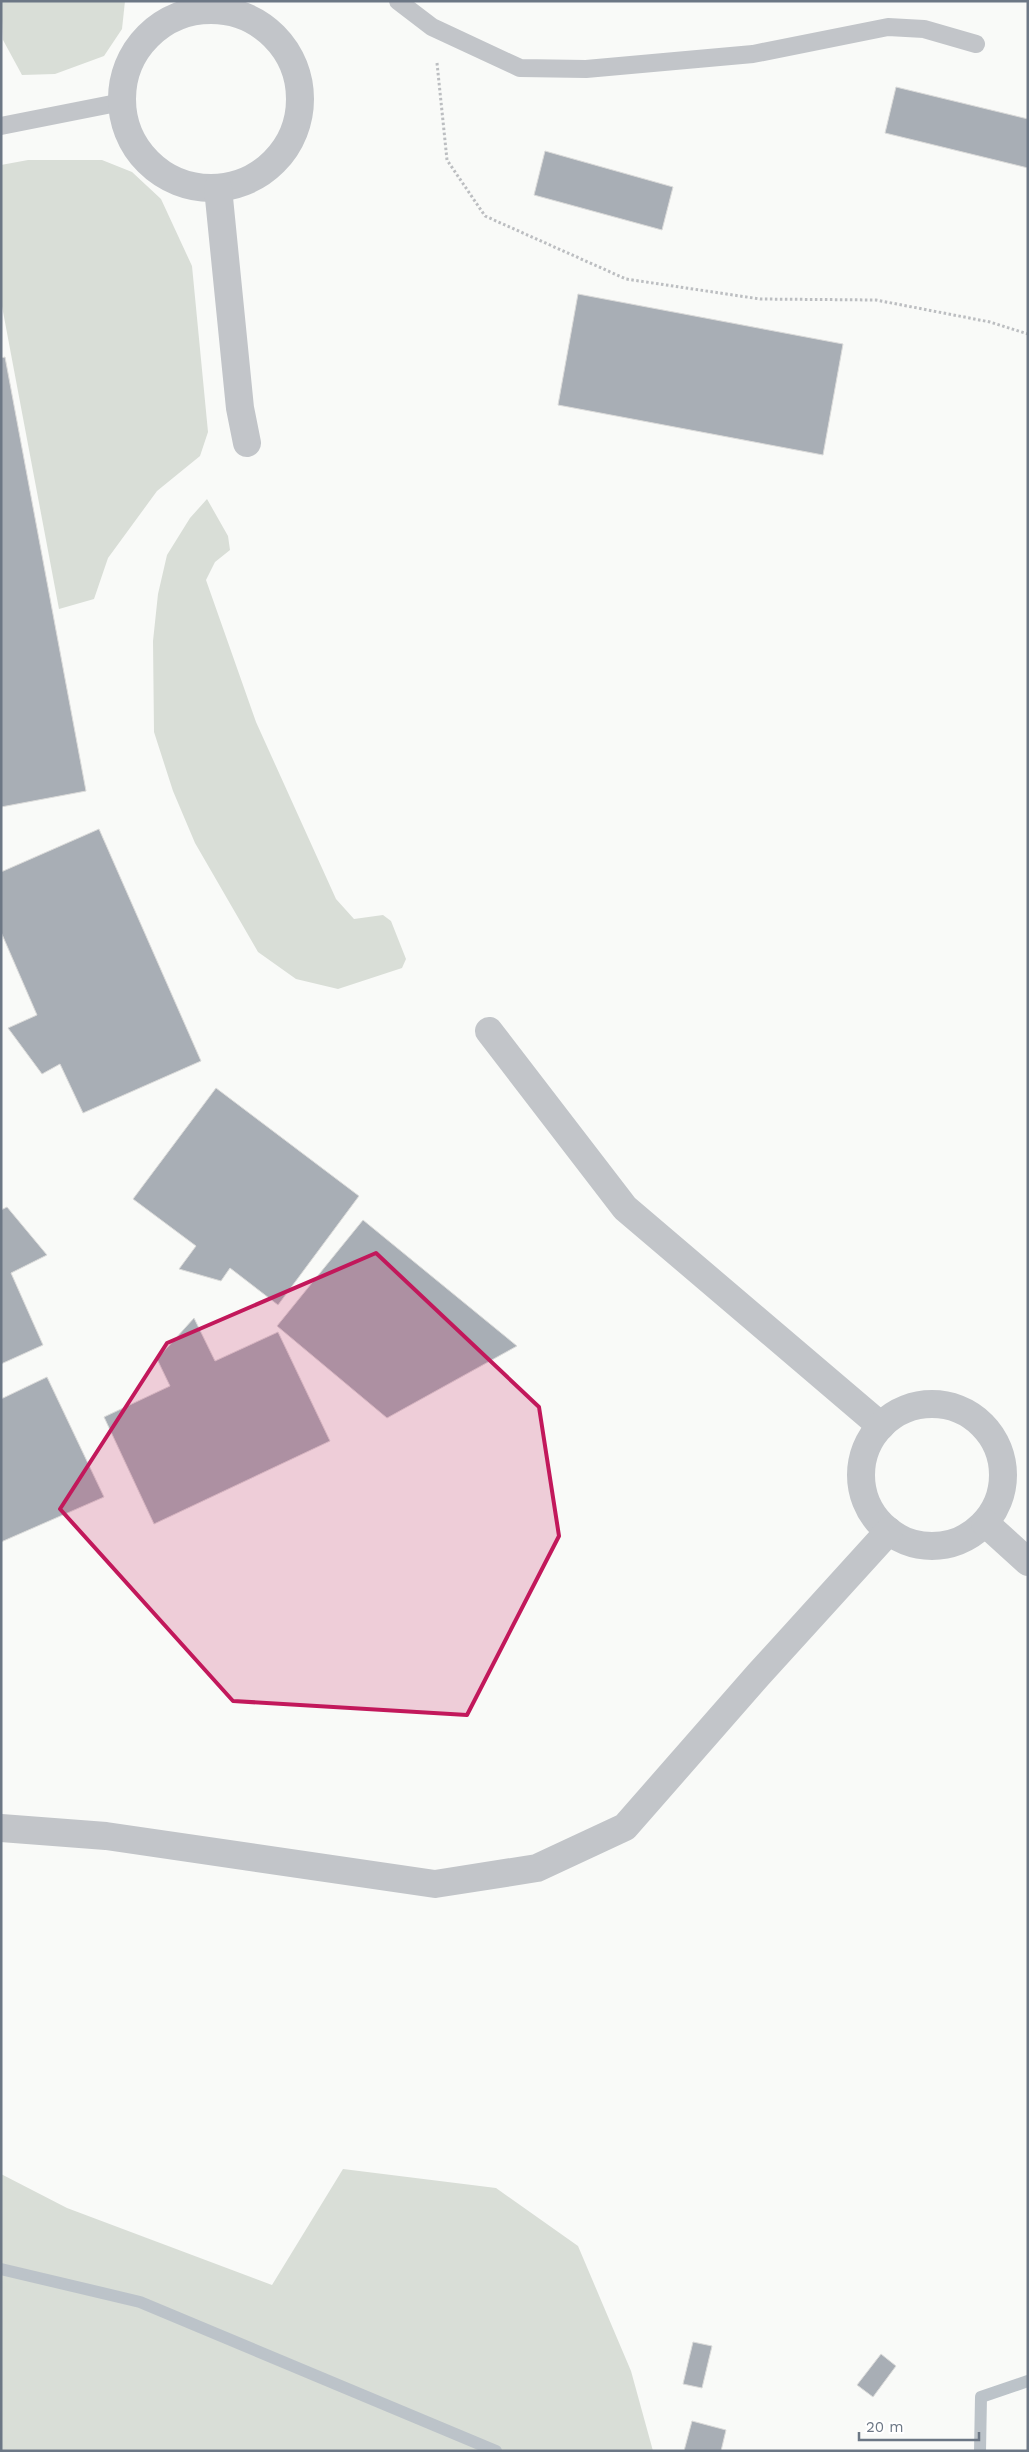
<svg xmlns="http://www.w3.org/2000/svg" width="1029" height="2452" viewBox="0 0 1029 2452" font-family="'Work Sans',sans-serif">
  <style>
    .green { fill: #d9ded7 }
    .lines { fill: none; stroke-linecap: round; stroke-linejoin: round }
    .stream { stroke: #bcc3c9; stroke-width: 12 }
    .building { fill: #a8aeb5; stroke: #dbdbda }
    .path { stroke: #bcbec1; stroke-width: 3; stroke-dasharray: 2.5 2.5; stroke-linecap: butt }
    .service { stroke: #c2c5c9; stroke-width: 18 }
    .minor { stroke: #c2c5c9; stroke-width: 28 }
    .marked { fill: #c2185b; fill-opacity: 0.2; stroke: #c2185b; stroke-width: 4; stroke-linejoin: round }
  </style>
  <rect width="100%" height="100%" fill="#f9faf8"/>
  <!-- green -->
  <g class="green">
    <polygon points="1,1 125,1 122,29 104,56 55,74 22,75 3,40"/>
    <polygon points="28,160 102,160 132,172 161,199 192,266 208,432 200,456 157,491 108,558 94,599 59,609 1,301 1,165"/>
    <polygon points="207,499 228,536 230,550 215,562 206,580 256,722 336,899 354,919 383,915 391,921 406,959 402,968 338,989 296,979 258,952 195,843 173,791 154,732 153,641 158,594 167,555 190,518"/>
    <polygon points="343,2169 496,2188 578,2246 631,2371 653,2451 1,2451 1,2174 67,2208 272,2285"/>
  </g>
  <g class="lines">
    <!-- stream -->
    <g class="stream">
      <polyline points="1,2269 140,2302 496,2451"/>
      <polyline points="980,2451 981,2397 1028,2381"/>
    </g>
  </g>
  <!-- building -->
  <g class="building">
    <polygon points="896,87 1028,119 1028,168 885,133"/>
    <polygon points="545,151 673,187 662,230 534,195"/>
    <polygon points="578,294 843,344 823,455 558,405"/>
    <polygon points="5,357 86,791 1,807 1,358"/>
    <polygon points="99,829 201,1061 83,1113 60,1064 42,1074 8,1028 37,1015 1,932 1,872"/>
    <polygon points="216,1088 359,1196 278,1305 230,1268 221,1281 179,1269 196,1246 133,1199"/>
    <polygon points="7,1207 47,1255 11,1273 43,1345 1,1364 1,1210"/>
    <polygon points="363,1220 517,1346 387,1418 277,1326"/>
    <polygon points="194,1318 215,1361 278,1332 330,1441 154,1524 104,1417 170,1386 157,1359"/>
    <polygon points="47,1377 104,1497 1,1542 1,1399"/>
    <polygon points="693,2342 712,2346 702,2388 683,2384"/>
    <polygon points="881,2354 896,2366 873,2397 857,2385"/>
    <polygon points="692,2421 726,2430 721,2451 684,2451"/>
  </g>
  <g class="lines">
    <!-- path -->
    <polyline class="path" points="437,63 447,160 485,216 626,279 760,299 876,300 990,322 1028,334"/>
    <!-- service -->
    <g class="service">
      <polyline points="398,1 432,27 520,68 586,69 753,54 888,27 924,29 976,44"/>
      <polyline points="1,126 122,102"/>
    </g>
    <!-- minor -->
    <g class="minor">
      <circle cx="211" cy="99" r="89"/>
      <polyline points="218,188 240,408 247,443"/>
      <polyline points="489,1031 625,1208 881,1426"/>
      <circle cx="932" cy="1475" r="71"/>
      <polyline points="985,1523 1028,1562"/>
      <polyline points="1,1828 106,1836 435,1884 537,1868 625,1827 759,1674 889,1531"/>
    </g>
  </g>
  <!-- marked area -->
  <path class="marked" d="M 376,1253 L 539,1407 L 559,1536 L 467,1715 L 233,1701 L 60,1509 L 167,1343 Z"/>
  <!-- border -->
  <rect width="1029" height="2452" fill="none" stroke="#6c7785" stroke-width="5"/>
  <!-- scale -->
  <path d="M859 2432v8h120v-8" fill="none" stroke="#6c7785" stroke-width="2.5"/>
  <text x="866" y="2432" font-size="15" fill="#6c7785" stroke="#ffffff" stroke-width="4" paint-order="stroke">20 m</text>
</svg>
